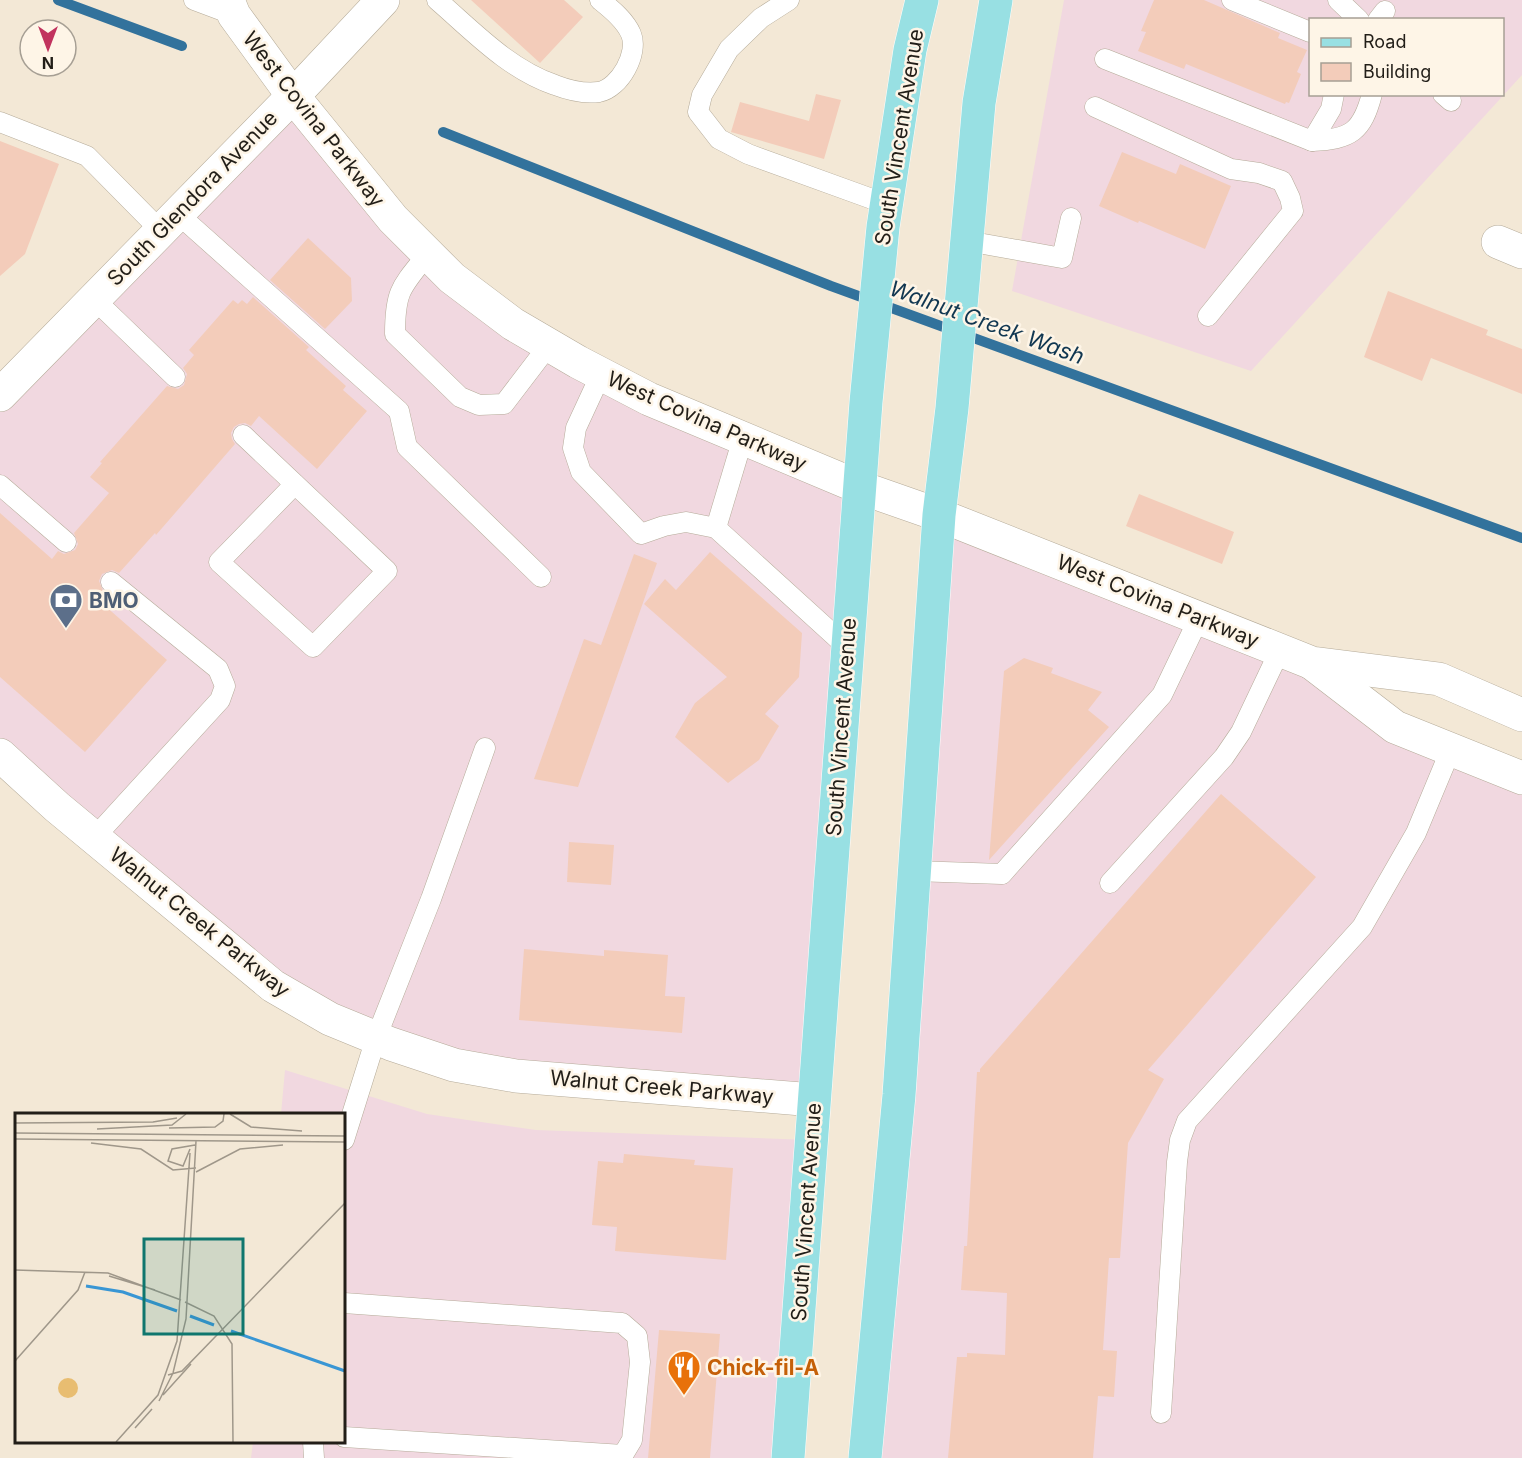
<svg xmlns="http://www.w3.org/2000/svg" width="1522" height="1458" viewBox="0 0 1522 1458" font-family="Inter,sans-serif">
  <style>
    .commercial { fill: #f1d8e0; fill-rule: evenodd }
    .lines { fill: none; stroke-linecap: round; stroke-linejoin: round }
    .stream { stroke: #32729c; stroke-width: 10 }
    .building { fill: #f3ccba }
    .service-casing { stroke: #b5ab99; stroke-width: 21 }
    .minor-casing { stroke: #b5ab99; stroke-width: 34 }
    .tertiary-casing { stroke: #b5ab99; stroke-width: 34 }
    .secondary-casing { stroke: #b5ab99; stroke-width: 34 }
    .primary-casing { stroke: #fff; stroke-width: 34 }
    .service { stroke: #fff; stroke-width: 20 }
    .minor { stroke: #fff; stroke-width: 33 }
    .tertiary { stroke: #fff; stroke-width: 33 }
    .secondary { stroke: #fff; stroke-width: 33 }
    .primary { stroke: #98e0e3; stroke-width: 33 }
    .labels { text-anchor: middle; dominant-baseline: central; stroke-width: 5; stroke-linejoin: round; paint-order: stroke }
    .street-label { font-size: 21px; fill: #221e18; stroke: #fef5e7 }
    .service-label { font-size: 21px; font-weight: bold; fill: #4e5e75; stroke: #fef5e7; text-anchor: start }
    .food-label { font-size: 21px; font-weight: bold; fill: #c56008; stroke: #fef5e7; text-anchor: start }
    .water-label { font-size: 22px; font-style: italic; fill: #113751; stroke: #fef5e7 }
    .inset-river { fill: none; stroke: #3996d4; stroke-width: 3 }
    .inset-road { fill: none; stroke: #9f978a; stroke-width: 1.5 }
    .view { fill: #0f766e; fill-opacity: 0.15; stroke: #0f766e; stroke-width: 3 }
    .inset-edge { fill: none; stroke: #221e18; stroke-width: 3 }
  </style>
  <rect width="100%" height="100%" fill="#f3e8d6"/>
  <!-- commercial -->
  <g class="commercial">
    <path d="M 1064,0 L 1522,0 L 1522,75 L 1251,371 L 1012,291 ZM 1310,20 L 1502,20 L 1502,94 L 1310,94 Z"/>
    <polygon points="293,96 513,324 859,487 814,1100 516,1076 330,1019 0,757 0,395"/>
    <polygon points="939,515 1312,663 1522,778 1522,1458 864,1458"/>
    <polygon points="285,1070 427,1114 536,1130 811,1140 788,1458 251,1458 253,1442 344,1442 344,1114 281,1114"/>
  </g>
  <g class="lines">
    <!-- stream -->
    <g class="stream">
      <polyline points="58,0 182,46"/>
      <polyline points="443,132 831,286 1522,538"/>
    </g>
  </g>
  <!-- building -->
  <g class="building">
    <polygon points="471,0 564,0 583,17 540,63"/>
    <polygon points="1154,0 1204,0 1280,33 1278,38 1307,50 1297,72 1301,74 1289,103 1286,102 1285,104 1186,64 1184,69 1138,51 1146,32 1141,31"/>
    <polygon points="816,94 841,100 824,159 731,132 740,102 809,121"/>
    <polygon points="0,141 59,164 25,254 0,276"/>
    <polygon points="1122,152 1176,174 1180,164 1231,186 1205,249 1139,221 1138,223 1099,206"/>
    <polygon points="308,238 351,278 352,301 325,329 270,280"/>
    <polygon points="1388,291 1488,330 1486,335 1522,349 1522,394 1431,358 1422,381 1364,357"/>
    <polygon points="253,297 309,347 306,350 346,386 343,390 367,411 317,469 259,416 251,426 245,423 239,424 234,427 231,433 232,439 235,444 156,535 155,533 119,573 112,570 102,574 99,581 103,591 96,598 167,660 85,752 0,677 0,513 52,559 58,551 64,554 75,550 78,544 74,533 109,493 90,477 102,463 100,462 167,386 178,389 184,385 187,374 183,368 194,355 189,350 233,300 238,304 242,300 247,304"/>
    <polygon points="1139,494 1234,532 1222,564 1126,526"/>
    <polygon points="710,552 802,633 799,677 765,714 779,726 759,760 728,783 675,737 695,703 727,677 644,604 665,579 676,590"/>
    <polygon points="634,554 657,563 578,787 534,779 584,639 601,645"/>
    <polygon points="1024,658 1053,668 1051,673 1102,692 1088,710 1109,727 989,860 1004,671"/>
    <polygon points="1221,794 1316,877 1148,1070 1164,1079 1128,1143 1120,1258 1109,1258 1103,1350 1117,1351 1114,1397 1098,1396 1093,1458 948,1458 957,1357 967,1357 967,1353 1005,1355 1007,1293 961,1290 964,1246 967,1246 977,1072 980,1072 980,1069"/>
    <polygon points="569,842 614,845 611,885 567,882"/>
    <polygon points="524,949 604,956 604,950 668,955 665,996 685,997 682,1033 519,1020"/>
    <polygon points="624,1154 695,1160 694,1165 733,1168 726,1260 615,1251 617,1227 592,1225 598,1161 623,1163"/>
    <polygon points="659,1330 720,1334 710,1458 648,1458"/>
  </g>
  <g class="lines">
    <defs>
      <g id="service">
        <polyline points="194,0 234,15"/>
        <path d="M 437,0 C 473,31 508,69 555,85 C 568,90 585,94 599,92 C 620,88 639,53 631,34 C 625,20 611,9 600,0"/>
        <polyline points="789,0 761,18 729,49 702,95 698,112 719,139 748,154 886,204"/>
        <polyline points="1232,0 1310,32"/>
        <polyline points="1338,0 1359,20"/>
        <polyline points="1378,20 1385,11"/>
        <path d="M 1105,59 L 1312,141 C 1351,139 1362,132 1372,94"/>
        <polyline points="1443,94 1451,101"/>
        <polyline points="1095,107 1231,169 1259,173 1282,181 1290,198 1293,211 1208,316"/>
        <polyline points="0,122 87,156 161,231"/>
        <polyline points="1312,141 1331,109 1334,94"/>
        <polyline points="178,214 399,411 407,447 541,577"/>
        <polyline points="967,241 1062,258 1071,218"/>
        <path d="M 427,255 C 401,287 395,291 395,334 L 460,397 L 479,405 L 504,404 L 549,345"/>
        <polyline points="94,299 175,377"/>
        <polyline points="601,374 576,428 573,448 581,472 641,534 664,526 686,522 716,528 847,647"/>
        <polyline points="243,435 387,571 313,647 219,562 295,484"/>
        <polyline points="0,485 66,542"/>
        <polyline points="716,528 743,438"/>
        <polyline points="94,838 220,700 225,686 218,669 111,582"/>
        <polyline points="914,871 1002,874 1162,695 1199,618"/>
        <polyline points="1110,883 1224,757 1241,732 1280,650"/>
        <polyline points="344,1140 376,1038 431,899 485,748"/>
        <polyline points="344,1303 622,1323 637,1336 640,1362 632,1440 623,1455 344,1437"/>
        <polyline points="1161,1413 1177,1162 1180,1140 1187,1121 1362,927 1416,833 1451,749"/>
        <polyline points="313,1442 314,1458"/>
      </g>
      <g id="minor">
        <polyline points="1498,242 1522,252"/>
        <polyline points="0,755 57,807 273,986 330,1019 391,1044 454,1065 516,1076 814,1100"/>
      </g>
      <g id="tertiary">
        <polyline points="0,395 293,96 383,0"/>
        <polyline points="939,515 1312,663 1439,679 1522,715"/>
        <polyline points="1313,664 1395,727 1522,778"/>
      </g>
      <polyline id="secondary" points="228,0 234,15 293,96 393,219 452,278 513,324 578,362 649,399 859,487 939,515"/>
      <g id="primary">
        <polyline points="788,1458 866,402 883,227 910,50 922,0"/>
        <polyline points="865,1458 899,1095 939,515 952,408 979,103 996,0"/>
      </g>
    </defs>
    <!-- service casing -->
    <use href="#service" class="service-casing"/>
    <!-- minor casing -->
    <use href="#minor" class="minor-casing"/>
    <!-- tertiary casing -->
    <use href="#tertiary" class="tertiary-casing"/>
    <!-- secondary casing -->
    <use href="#secondary" class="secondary-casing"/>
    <!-- primary casing -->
    <use href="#primary" class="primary-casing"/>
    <!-- service -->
    <use href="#service" class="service"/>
    <!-- minor -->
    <use href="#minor" class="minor"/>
    <!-- tertiary -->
    <use href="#tertiary" class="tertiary"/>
    <!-- secondary -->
    <use href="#secondary" class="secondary"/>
    <!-- primary -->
    <use href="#primary" class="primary"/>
  </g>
  <!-- icons -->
  <defs>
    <symbol id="bank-pin" viewBox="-11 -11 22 30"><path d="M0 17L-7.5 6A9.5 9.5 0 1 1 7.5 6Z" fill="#5c6f8a" stroke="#fef5e7"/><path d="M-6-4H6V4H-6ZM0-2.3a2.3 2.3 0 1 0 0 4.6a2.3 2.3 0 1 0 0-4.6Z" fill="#fff"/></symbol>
    <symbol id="restaurant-pin" viewBox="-11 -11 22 30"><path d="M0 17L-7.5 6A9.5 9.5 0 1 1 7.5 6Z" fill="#e8710a" stroke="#fef5e7"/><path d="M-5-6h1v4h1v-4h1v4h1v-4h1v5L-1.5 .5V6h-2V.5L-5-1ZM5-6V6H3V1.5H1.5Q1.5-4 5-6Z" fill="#fff"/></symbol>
  </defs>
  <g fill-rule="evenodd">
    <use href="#bank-pin" x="47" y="581" width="38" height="52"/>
    <use href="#restaurant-pin" x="665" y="1348" width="38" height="52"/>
  </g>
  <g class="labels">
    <!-- street labels -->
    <g class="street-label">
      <text transform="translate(314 119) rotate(52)">West Covina Parkway</text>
      <text transform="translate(899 137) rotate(-81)">South Vincent Avenue</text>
      <text transform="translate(192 198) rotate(-46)">South Glendora Avenue</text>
      <text transform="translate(707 421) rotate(24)">West Covina Parkway</text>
      <text transform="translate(1158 601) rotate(22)">West Covina Parkway</text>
      <text transform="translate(841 727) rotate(-86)">South Vincent Avenue</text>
      <text transform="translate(200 922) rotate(39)">Walnut Creek Parkway</text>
      <text transform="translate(662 1087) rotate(5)">Walnut Creek Parkway</text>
      <text transform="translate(806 1212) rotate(-86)">South Vincent Avenue</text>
    </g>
    <!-- service labels -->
    <g class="service-label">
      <text x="89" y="600">BMO</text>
    </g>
    <!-- food labels -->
    <g class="food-label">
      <text x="707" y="1367">Chick-fil-A</text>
    </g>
    <!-- water labels -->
    <g class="water-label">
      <text transform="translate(987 322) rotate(20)">Walnut Creek Wash</text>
    </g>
  </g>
  <!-- overview -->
  <g transform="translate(15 1113)">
    <rect width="330" height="330" fill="#f3e8d6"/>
    <path d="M43 275a10 10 0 1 1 20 0a10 10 0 1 1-20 0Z" fill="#e8bd71"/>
    <path class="inset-river" d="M 71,173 L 108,179 L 162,198M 175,203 L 199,212M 216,218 L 330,258"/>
    <path class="inset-road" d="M 215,1 L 236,14 L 287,18M 0,10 L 138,9 L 162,5M 154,15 L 200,14 L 208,8 L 209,1M 82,16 L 157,12 L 171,1M 0,20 L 330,23M 0,26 L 330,29M 76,30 L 126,36 L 158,57 L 181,55M 175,36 L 168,53 L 153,48 L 157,36 L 180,32M 181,59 L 225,36 L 268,32M 0,157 L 93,160 L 166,187M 94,163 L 140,177M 170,189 L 199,203 L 217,231 L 218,329M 0,248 L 63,177 L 70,159M 153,262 L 167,258 L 330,90M 148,282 L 176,251M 144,288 L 158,260 L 171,206 L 181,28M 120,315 L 137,296M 101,329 L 143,282 L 162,228 L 175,40"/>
    <path class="view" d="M 129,126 L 228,126 L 228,221 L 129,221 Z"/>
    <rect width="330" height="330" class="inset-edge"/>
  </g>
  <!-- legend -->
  <rect x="1309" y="18" width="195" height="78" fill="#fef5e7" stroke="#a69f94" stroke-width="1.5"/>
  <rect x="1321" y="38" width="30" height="9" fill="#98e0e3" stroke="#a69f94" stroke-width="1.5"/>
  <text x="1363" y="48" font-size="18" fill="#221e18">Road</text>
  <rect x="1321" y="63" width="30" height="18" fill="#f3ccba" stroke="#a69f94" stroke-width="1.5"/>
  <text x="1363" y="78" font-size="18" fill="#221e18">Building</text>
  <!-- north arrow -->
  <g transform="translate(48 48) rotate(180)"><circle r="28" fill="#fef5e7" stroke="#a69f94" stroke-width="1.5"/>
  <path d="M0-4.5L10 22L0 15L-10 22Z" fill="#c1335e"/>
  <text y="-9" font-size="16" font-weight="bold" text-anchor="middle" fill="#221e18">N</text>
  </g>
</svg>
